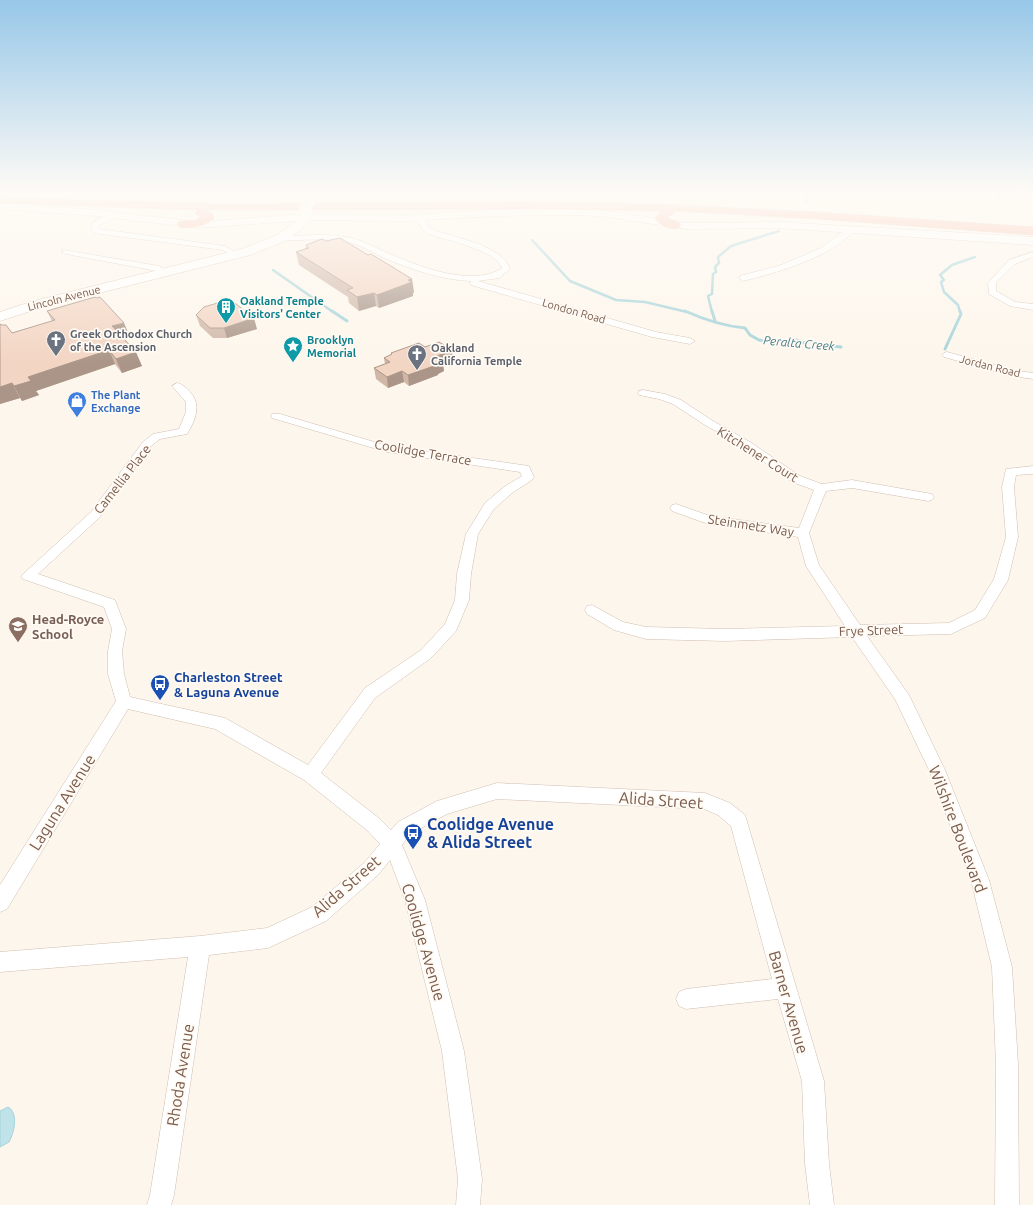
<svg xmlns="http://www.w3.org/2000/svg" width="1033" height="1205" viewBox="0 0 1033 1205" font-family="Ubuntu,sans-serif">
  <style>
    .water { fill: #bfe3e8; stroke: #a5d3da }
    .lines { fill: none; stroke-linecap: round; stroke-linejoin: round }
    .stream-far1 { stroke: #a5d3da; stroke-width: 2.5 }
    .stream { stroke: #a5d3da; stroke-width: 3 }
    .street-casing { stroke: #d1beb0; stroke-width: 1 }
    .secondary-casing { stroke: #d6c0b0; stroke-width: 1 }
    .highway-casing { stroke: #dad1cd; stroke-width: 1 }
    .street { fill: #fff; fill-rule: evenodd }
    .secondary { fill: #fff; fill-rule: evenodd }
    .highway { fill: #f7b7a3; fill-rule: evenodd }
    .secondary-bridge-casing { stroke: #d6c0b0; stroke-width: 12; stroke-linecap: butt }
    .secondary-bridge { stroke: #fff; stroke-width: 12 }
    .wall { fill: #d1b7a8 }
    .shaded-wall { fill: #aa9588 }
    .building { fill: #f3d5c3; stroke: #aa9588 }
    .labels { text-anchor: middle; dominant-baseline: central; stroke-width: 3.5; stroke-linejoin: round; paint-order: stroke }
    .far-street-label { font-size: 11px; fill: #7a5c4d; stroke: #fffaf3 }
    .far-culture-label { font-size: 11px; font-weight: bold; fill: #0d838f; stroke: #fffaf3; text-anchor: start }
    .far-worship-label { font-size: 11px; font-weight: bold; fill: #5b616d; stroke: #fffaf3; text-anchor: start }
    .far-shop-label { font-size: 11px; font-weight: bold; fill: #366cbe; stroke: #fffaf3; text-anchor: start }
    .far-water-label { font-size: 12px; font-style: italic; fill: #437c86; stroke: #fffaf3 }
    .street-label { font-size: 13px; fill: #7a5c4d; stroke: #fffaf3 }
    .education-label { font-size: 13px; font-weight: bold; fill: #785e54; stroke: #fffaf3; text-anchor: start }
    .transit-label { font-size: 13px; font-weight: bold; fill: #164399; stroke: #fffaf3; text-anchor: start }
    .near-street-label { font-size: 16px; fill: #7a5c4d; stroke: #fffaf3 }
    .near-transit-label { font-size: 16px; font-weight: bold; fill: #164399; stroke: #fffaf3; text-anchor: start }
  </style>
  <rect width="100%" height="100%" fill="#fdf6ec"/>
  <!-- water -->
  <path class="water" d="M 8,1107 C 19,1113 14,1133 9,1142 L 0,1147 L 0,1111 Z"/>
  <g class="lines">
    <!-- stream-far1 -->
    <g class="stream-far1">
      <polyline points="806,194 807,202"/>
      <polyline points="998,194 999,201"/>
      <polyline points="532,240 570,281 616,300 645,302 687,312"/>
      <polyline points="273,270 333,312"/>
      <polyline points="712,312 708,296 712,294 713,274 716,272 715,267 719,263 718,257 731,246 779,231"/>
      <polyline points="960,312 958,305 944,292 941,282 944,280 940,275 952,265 975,257"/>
    </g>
    <!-- stream -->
    <g class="stream">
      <polyline points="332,311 347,321"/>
      <path d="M 685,311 C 705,320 723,326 745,328 L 750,335 L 759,340 L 774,342 L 796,340 L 804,343 L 811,341 L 823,345 L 841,347"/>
      <polyline points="712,311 715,321"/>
      <polyline points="945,349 961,314 960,311"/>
    </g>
    <defs>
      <g id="street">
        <polygon points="110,213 113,213 117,215 99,226 100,229 225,246 239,255 235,257 223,250 94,233 91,228 92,223"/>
        <path d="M 415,215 L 421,215 L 428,225 L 434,230 C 455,238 502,245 510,269 L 499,278 L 478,281 L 656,332 L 690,338 L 695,341 L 690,344 L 652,337 L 471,285 L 470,283 L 471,281 C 441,280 410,269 382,257 C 372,252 362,246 352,243 C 330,237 303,241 281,240 L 277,238 L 281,236 C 304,236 329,233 351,238 C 364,241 376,248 388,253 C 417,266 473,288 502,268 C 496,250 446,240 428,234 L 422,229 L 414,217 Z"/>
        <path d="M 849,227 L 852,227 L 856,229 C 830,258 779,272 743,281 L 739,278 L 740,276 L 781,265 L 821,248 Z"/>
        <polygon points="63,250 159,266 170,273 166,276 157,271 66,254 62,252"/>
        <polygon points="1033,252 1033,257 1015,264 996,283 996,291 1015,302 1033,304 1033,310 1010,306 989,294 988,283 1009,260"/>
        <polygon points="947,352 1013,370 1033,373 1033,379 1012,376 944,357 942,355 944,353"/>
        <path d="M 177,383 C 182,384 187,388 190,392 C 202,405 195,421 187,434 L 160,439 L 151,446 L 99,518 L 38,574 L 115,600 L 126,629 L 122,651 L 124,674 L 130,697 L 225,718 L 308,765 L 365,688 L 421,650 L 445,624 L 455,600 L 457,574 L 466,534 L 485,503 L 504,487 L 522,476 L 520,472 L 387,452 L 272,418 L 271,416 L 272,414 L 280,414 L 388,446 L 529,466 L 534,477 L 532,480 L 512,493 L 494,509 L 478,534 L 471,574 L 469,600 L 456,631 L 431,658 L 375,698 L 321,773 L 380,819 L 391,830 L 398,822 L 437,801 L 497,783 L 705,793 L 730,803 L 745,815 L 824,1081 L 829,1164 L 834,1205 L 810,1205 L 805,1164 L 802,1081 L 778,999 L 686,1009 L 679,1006 L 676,999 L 679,992 L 686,989 L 772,979 L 731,826 L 718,815 L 704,809 L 497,799 L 447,814 L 410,834 L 402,845 L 425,900 L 464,1051 L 482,1179 L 480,1205 L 456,1205 L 458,1179 L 442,1051 L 405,900 L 390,860 L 378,875 L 326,921 L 268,948 L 209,955 L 174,1195 L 171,1205 L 147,1205 L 150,1195 L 188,957 L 0,972 L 0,952 L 200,936 L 267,928 L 312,907 L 364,863 L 380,844 L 368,831 L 304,780 L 215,729 L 128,709 L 7,909 L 0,912 L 0,885 L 116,701 L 108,674 L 108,651 L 112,629 L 104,607 L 23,579 L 21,576 L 91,512 L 143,442 L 153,434 L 179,429 L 186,412 L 186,402 L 172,386 Z"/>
        <polygon points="643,390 665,394 681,400 713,421 750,442 800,476 822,484 852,480 932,494 934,497 932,500 928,501 852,488 826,491 809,533 819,565 860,625 949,623 975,610 994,579 1006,537 1002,487 1006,469 1033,466 1033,474 1016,475 1014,487 1018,537 1008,580 985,618 951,634 867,636 909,695 945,770 989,880 1012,967 1018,1064 1019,1205 995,1205 996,1064 992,967 971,880 929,770 895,699 852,637 725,641 646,639 614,630 587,614 585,610 587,606 592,605 623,622 646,627 725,629 845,626 806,566 798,537 708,524 672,511 670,508 672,505 676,504 710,516 799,528 814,490 792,482 742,446 705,425 673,404 659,399 639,395 638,393 639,391"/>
      </g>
      <g id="secondary">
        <polygon points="318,194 328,194 325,199 321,200 316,197"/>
        <polygon points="0,203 97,210 198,222 305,214 311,211 316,214 408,215 494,210 579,209 606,211 687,223 778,222 1033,237 1033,245 778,228 687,229 606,217 579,215 494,216 408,221 311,220 304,227 285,241 250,255 40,308 0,321 0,312 30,302 242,249 277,235 297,221 198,228 97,216 0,209"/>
      </g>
      <path id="highway" d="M 0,197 L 222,204 L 526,202 L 657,204 L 818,212 L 1033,227 L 1033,235 L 818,219 L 673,211 L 674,213 L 667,218 L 679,222 L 681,225 L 679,228 C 671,230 660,226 655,219 L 659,213 L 663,211 L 526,209 L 204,210 L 212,213 L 214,218 C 207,227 189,229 179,227 L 177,224 L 179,221 L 196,220 L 201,217 L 197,215 L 195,213 L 198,210 L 0,203 Z"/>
    </defs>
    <!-- street casing -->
    <use href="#street" class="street-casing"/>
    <!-- secondary casing -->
    <use href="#secondary" class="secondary-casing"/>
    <!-- highway casing -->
    <use href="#highway" class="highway-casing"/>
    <!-- street -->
    <use href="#street" class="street"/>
    <!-- secondary -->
    <use href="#secondary" class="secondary"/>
    <!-- highway -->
    <use href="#highway" class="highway"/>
    <defs>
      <polyline id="secondary-bridge" points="305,210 311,197"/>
    </defs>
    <!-- secondary-bridge casing -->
    <use href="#secondary-bridge" class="secondary-bridge-casing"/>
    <!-- secondary-bridge -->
    <use href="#secondary-bridge" class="secondary-bridge"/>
  </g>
  <!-- wall -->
  <g class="wall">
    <polygon points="306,245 414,292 413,293 413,296 379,308 376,306 359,311 349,303 348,297 299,265 296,252 306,248"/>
    <polygon points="47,311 130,337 124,339 142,366 122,373 115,364 36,391 39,395 22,401 20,398 0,404 2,325 12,333 52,321"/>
    <polygon points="196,315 257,329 227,338 213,338 200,326"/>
    <polygon points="452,350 453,361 443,365 444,371 438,374 438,375 409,386 404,382 388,388 376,379 374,368 385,364 384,358 391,355 391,353"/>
  </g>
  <!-- shaded-wall -->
  <g class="shaded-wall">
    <polygon points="412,279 414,292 413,293 413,296 379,308 377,295"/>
    <polygon points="374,293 376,306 359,311 357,297"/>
    <polygon points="254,318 257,329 227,338 224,328"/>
    <polygon points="124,323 130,337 118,340 112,326"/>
    <polygon points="109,350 115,364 36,391 39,395 22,401 14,386 28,377"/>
    <polygon points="452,350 453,361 443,365 444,371 438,374 438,375 409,386 408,375 437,356"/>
    <polygon points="136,352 142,366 122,373 116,359"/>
    <polygon points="402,371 404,382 388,388 387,377"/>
    <polygon points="12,383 20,398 0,404 0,387"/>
  </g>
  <!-- building -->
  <g class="building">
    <polygon points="340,238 368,255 371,254 412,279 408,280 412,282 377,295 374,293 357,297 347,290 353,288 296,252 309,248 306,245 322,239 326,241"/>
    <polygon points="95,297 96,298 100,297 124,323 112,326 136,352 116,359 109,350 28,377 31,381 14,386 12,383 0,387 0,324 2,325 6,325 12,333 55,320 47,311"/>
    <polygon points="221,302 236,304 254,318 224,328 210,328 196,315 204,307"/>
    <polygon points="439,342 452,350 437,356 443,360 435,364 437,365 408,375 402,371 387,377 374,368 390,362 384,358 392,354 391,353 419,343 425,347"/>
  </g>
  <!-- sky -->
  <linearGradient id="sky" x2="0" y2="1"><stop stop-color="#97c7e8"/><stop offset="0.53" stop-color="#fefbf6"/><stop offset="1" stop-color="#fefbf6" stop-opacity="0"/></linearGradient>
  <rect width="1033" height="363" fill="url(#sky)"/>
  <!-- icons -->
  <defs>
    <symbol id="building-pin" viewBox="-11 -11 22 30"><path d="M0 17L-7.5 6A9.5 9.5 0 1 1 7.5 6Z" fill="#0f9aa8" stroke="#fffaf3"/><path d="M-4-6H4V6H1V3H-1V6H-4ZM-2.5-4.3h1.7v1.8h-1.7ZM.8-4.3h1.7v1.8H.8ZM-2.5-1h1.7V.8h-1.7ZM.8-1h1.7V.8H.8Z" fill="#fff"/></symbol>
    <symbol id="church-pin" viewBox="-11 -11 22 30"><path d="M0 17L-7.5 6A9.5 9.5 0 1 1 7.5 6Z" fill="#6b7280" stroke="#fffaf3"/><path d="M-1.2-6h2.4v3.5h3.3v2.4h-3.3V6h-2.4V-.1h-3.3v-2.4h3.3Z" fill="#fff"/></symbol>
    <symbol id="sight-pin" viewBox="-11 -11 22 30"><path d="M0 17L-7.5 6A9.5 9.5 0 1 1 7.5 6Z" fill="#0f9aa8" stroke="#fffaf3"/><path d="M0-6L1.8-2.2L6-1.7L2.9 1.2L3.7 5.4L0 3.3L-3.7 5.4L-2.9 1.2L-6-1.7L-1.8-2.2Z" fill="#fff"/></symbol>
    <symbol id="shop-pin" viewBox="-11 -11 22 30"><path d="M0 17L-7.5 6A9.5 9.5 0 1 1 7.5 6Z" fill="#3f7fe0" stroke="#fffaf3"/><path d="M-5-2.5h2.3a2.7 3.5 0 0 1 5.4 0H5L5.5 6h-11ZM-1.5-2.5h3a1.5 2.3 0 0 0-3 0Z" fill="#fff"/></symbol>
    <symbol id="school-pin" viewBox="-11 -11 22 30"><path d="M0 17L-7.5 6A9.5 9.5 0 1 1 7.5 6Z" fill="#8d6e63" stroke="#fffaf3"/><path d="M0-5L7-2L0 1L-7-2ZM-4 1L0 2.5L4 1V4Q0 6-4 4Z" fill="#fff"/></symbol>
    <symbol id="bus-pin" viewBox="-11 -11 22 30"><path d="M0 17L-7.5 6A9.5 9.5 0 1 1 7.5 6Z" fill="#1a4fb4" stroke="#fffaf3"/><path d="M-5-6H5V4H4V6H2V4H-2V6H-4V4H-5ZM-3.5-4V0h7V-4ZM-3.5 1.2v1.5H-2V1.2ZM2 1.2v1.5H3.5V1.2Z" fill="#fff"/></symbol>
  </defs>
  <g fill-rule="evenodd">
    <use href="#building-pin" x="215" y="296" width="22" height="30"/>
    <use href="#church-pin" x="45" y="329" width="22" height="30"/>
    <use href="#sight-pin" x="282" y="335" width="22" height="30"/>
    <use href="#church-pin" x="406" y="343" width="22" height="30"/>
    <use href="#shop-pin" x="66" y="390" width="22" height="30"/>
    <use href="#school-pin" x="7" y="615" width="22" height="30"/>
    <use href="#bus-pin" x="149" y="673" width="22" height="30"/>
    <use href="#bus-pin" x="402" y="822" width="22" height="30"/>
  </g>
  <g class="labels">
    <!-- far-street labels -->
    <g class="far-street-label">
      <text transform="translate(64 298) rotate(-14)">Lincoln Avenue</text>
      <text transform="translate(574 311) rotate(16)">London Road</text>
      <text transform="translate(990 366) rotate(14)">Jordan Road</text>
    </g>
    <!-- far-culture labels -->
    <g class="far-culture-label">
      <text x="240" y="301">Oakland Temple<tspan x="240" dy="13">Visitors' Center</tspan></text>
      <text x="307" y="340">Brooklyn<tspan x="307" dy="13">Memorial</tspan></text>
    </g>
    <!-- far-worship labels -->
    <g class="far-worship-label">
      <text x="70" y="334">Greek Orthodox Church<tspan x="70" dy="13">of the Ascension</tspan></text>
      <text x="431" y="348">Oakland<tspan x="431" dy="13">California Temple</tspan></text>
    </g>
    <!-- far-shop labels -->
    <g class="far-shop-label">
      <text x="91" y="395">The Plant<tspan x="91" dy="13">Exchange</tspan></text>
    </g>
    <!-- far-water labels -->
    <g class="far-water-label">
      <text transform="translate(799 343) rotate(5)">Peralta Creek</text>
    </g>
    <!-- street labels -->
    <g class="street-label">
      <text transform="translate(423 452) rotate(10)">Coolidge Terrace</text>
      <text transform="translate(758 454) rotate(32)">Kitchener Court</text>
      <text transform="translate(122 479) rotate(-52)">Camellia Place</text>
      <text transform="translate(751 525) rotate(9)">Steinmetz Way</text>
      <text transform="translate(871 630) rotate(-2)">Frye Street</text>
    </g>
    <!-- education labels -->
    <g class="education-label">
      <text x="32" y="619">Head-Royce<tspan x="32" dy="15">School</tspan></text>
    </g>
    <!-- transit labels -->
    <g class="transit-label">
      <text x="174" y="677">Charleston Street<tspan x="174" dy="15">&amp; Laguna Avenue</tspan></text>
    </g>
    <!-- near-street labels -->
    <g class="near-street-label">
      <text transform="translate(661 800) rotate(4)">Alida Street</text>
      <text transform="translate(62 802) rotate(-58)">Laguna Avenue</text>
      <text transform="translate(958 829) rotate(69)">Wilshire Boulevard</text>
      <text transform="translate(346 886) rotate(-41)">Alida Street</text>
      <text transform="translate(424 942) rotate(74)">Coolidge Avenue</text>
      <text transform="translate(789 1002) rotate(74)">Barner Avenue</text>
      <text transform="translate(180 1075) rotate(-81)">Rhoda Avenue</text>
    </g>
    <!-- near-transit labels -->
    <g class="near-transit-label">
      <text x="427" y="824">Coolidge Avenue<tspan x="427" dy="18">&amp; Alida Street</tspan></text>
    </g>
  </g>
</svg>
